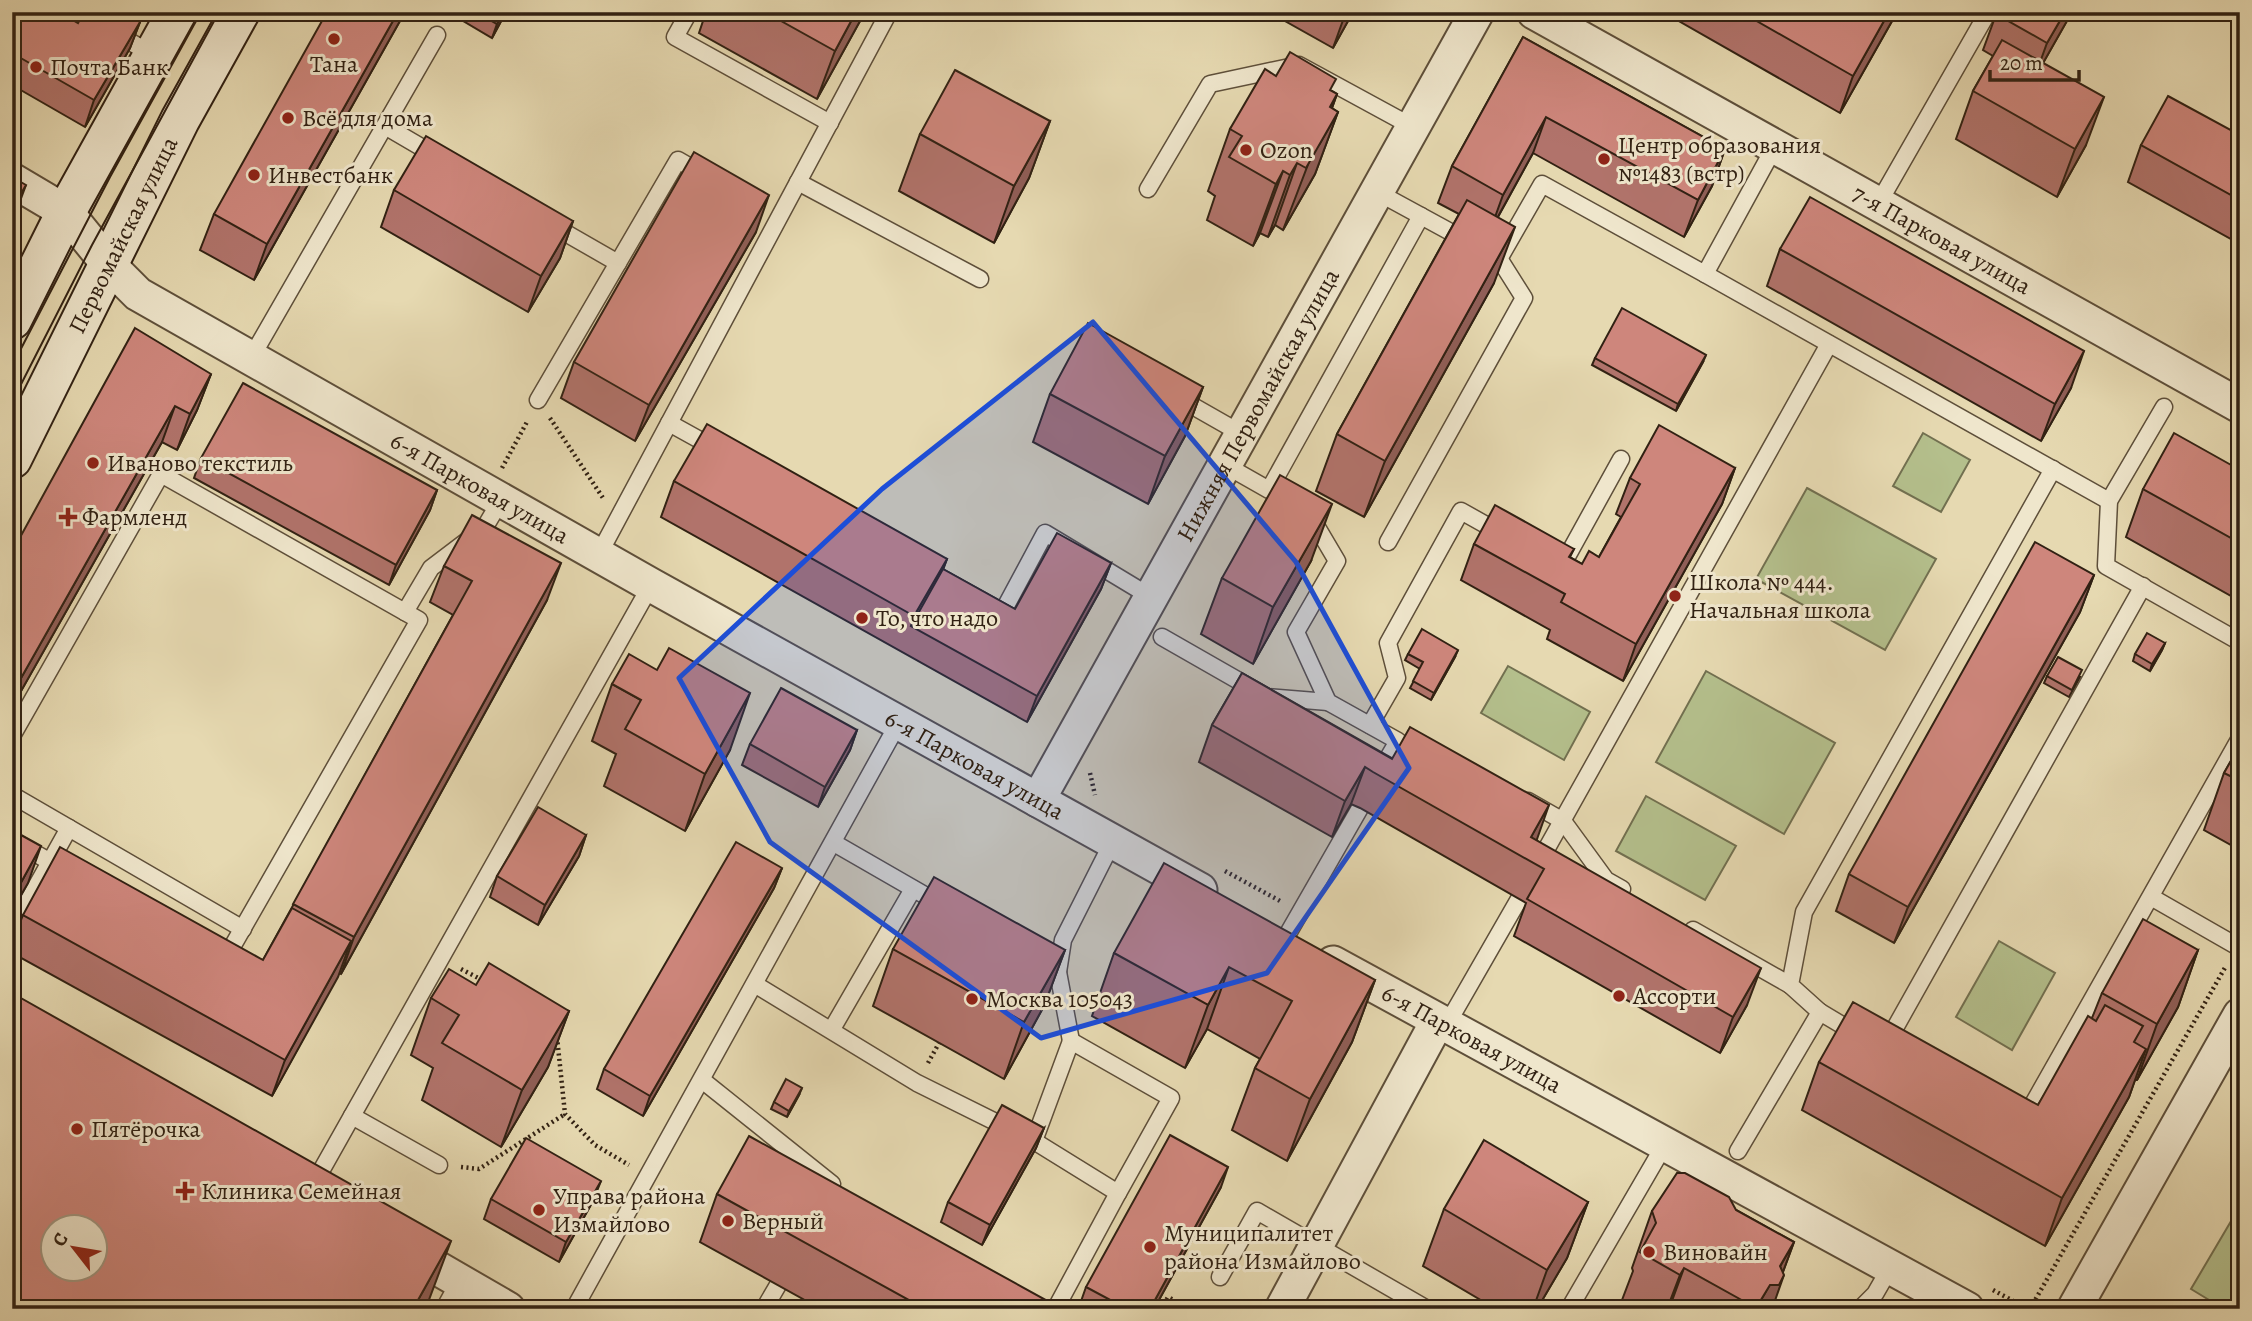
<svg xmlns="http://www.w3.org/2000/svg" width="2252" height="1321" viewBox="0 0 2252 1321" font-family="Alegreya,serif">
  <style>
    .green { fill: #b4bf8c; stroke: #727050; stroke-width: 2 }
    .lines { fill: none; stroke-linecap: round; stroke-linejoin: round }
    .service-casing { stroke: #5e4f3a; stroke-width: 19 }
    .minor-casing { stroke: #5e4f3a; stroke-width: 37 }
    .secondary-casing { stroke: #312113; stroke-width: 42 }
    .path { stroke: #312113; stroke-width: 4.5; stroke-dasharray: 2 3.5; stroke-linecap: butt }
    .service { stroke: #efe6cc; stroke-width: 16 }
    .minor { stroke: #efe6cc; stroke-width: 33 }
    .secondary { stroke: #efe6cc; stroke-width: 38 }
    .tram { stroke: #312113; stroke-width: 2 }
    .wall { fill: #b1736b; stroke: #312113; stroke-width: 2 }
    .shaded-wall { fill: #905e57; stroke: #312113; stroke-width: 2 }
    .building { fill: #ce867c; stroke: #312113; stroke-width: 2; fill-rule: evenodd }
    .marked { fill: #1d4ed8; fill-opacity: 0.2; stroke: #1d4ed8; stroke-width: 5; stroke-linejoin: round }
    .poi-dot { fill: #8f2418; stroke: #efe6cc; stroke-width: 2.5 }
    .labels { text-anchor: middle; dominant-baseline: central; stroke-width: 6; stroke-linejoin: round; paint-order: stroke }
    .poi-label { font-size: 24px; fill: #312113; stroke: #efe6cc; text-anchor: start }
    .street-label { font-size: 24px; fill: #312113; stroke: #efe6cc }
  </style>
  <rect width="100%" height="100%" fill="#e6d9b1"/>
  <filter id="stains"><feTurbulence type="fractalNoise" baseFrequency=".00286" numOctaves="4"/><feColorMatrix values="0 0 0 0 .2 0 0 0 0 .09 0 0 0 0 .02 0 0 0 .5 -.17"/></filter>
  <radialGradient id="worn" r=".72"><stop offset=".6" stop-color="#630" stop-opacity="0"/><stop offset="1" stop-color="#630" stop-opacity=".3"/></radialGradient>
  <!-- green -->
  <g class="green">
    <polygon points="1923,433 1970,460 1941,512 1893,486"/>
    <polygon points="1807,488 1936,559 1885,650 1756,579"/>
    <polygon points="1508,666 1590,712 1564,760 1481,713"/>
    <polygon points="1706,671 1835,743 1784,834 1656,762"/>
    <polygon points="1646,796 1736,846 1705,900 1616,851"/>
    <polygon points="1999,941 2055,973 2012,1050 1956,1017"/>
    <polygon points="2240,1206 2240,1309 2224,1309 2191,1289"/>
  </g>
  <g class="lines">
    <defs>
      <g id="service">
        <polyline points="79,12 153,55"/>
        <polyline points="689,12 675,37 830,123"/>
        <polyline points="385,126 438,157"/>
        <polyline points="798,182 980,279"/>
        <polyline points="1148,189 1210,84 1299,65 1413,127"/>
        <polyline points="1377,192 1467,241"/>
        <polyline points="1878,204 1988,12"/>
        <polyline points="550,224 618,263"/>
        <polyline points="1499,259 1542,184 1705,274 1775,146"/>
        <polyline points="1705,274 2109,501"/>
        <polyline points="251,358 437,35"/>
        <polyline points="1177,397 1242,434"/>
        <polyline points="538,400 678,160 704,175"/>
        <polyline points="2164,407 2109,501 2106,566 2240,642"/>
        <polyline points="669,423 716,449"/>
        <polyline points="1225,465 1269,490 1421,216"/>
        <polyline points="1311,517 1337,561 1296,632 1328,702 1398,741 1378,775"/>
        <polyline points="1388,542 1524,298 1500,260"/>
        <polyline points="599,554 889,12"/>
        <polyline points="1563,564 1621,459"/>
        <polyline points="995,611 1001,615 1045,533 1151,597"/>
        <polyline points="405,612 431,568 485,527 501,500"/>
        <polyline points="1162,637 1267,697 1328,702"/>
        <polyline points="1370,725 1397,678 1388,643 1461,511 1502,534"/>
        <polyline points="12,736 161,474 419,620 224,961"/>
        <polyline points="12,795 243,929"/>
        <polyline points="1528,801 1563,821 1606,880 1622,889"/>
        <polyline points="12,840 68,872"/>
        <polyline points="834,843 940,904"/>
        <polyline points="1538,864 1829,344"/>
        <polyline points="2151,897 2240,948"/>
        <polyline points="12,930 69,828"/>
        <polyline points="1693,930 1790,985"/>
        <polyline points="1286,937 1360,808"/>
        <polyline points="1038,961 1058,972 1063,940 1113,841"/>
        <polyline points="1058,972 1071,1041"/>
        <polyline points="756,985 917,1083 1034,1141 1118,1193 1056,1308"/>
        <polyline points="1820,1012 1790,985 1804,912 2053,469"/>
        <polyline points="1446,1026 1519,899"/>
        <polyline points="832,1029 913,889"/>
        <polyline points="1886,1044 2143,586"/>
        <polyline points="702,1080 832,1184"/>
        <polyline points="352,1116 439,1165"/>
        <polyline points="2024,1120 2240,738"/>
        <polyline points="1034,1141 1071,1041 1171,1098 1118,1193"/>
        <polyline points="1738,1151 1820,1012 1857,1034"/>
        <polyline points="312,1187 651,585"/>
        <polyline points="1220,1277 1257,1211 1427,1309"/>
        <polyline points="444,1309 460,1280"/>
        <polyline points="574,1309 899,722"/>
        <polyline points="764,1309 778,1285"/>
        <polyline points="1569,1309 1665,1144"/>
        <polyline points="1860,1309 1875,1294 1890,1268"/>
      </g>
      <g id="minor">
        <path id="s1" d="M 1534,12 L 2240,406"/>
        <path id="s2" d="M 12,180 L 66,212 L 109,265 L 138,294 L 651,585 L 1200,890"/>
        <path id="s3" d="M 1038,800 L 1477,12"/>
        <path id="s4" d="M 1333,963 L 1967,1309"/>
        <polyline points="401,1247 508,1309"/>
        <polyline points="1282,1309 1437,1022"/>
        <polyline points="2074,1309 2240,1015"/>
      </g>
      <g id="secondary">
        <polyline points="12,320 66,212 177,12"/>
        <path id="s5" d="M 12,459 L 180,120 L 240,12"/>
      </g>
    </defs>
    <!-- service casing -->
    <use href="#service" class="service-casing"/>
    <!-- minor casing -->
    <use href="#minor" class="minor-casing"/>
    <!-- secondary casing -->
    <use href="#secondary" class="secondary-casing"/>
    <!-- path -->
    <g class="path">
      <polyline points="550,418 603,498"/>
      <polyline points="502,468 528,420"/>
      <polyline points="1090,773 1095,795"/>
      <polyline points="1225,871 1282,902"/>
      <polyline points="461,969 484,981"/>
      <polyline points="557,1037 565,1114 595,1145 629,1165"/>
      <polyline points="928,1063 939,1043"/>
      <polyline points="461,1167 479,1169 565,1114"/>
      <polyline points="1993,1290 2028,1309"/>
      <polyline points="1161,1309 1168,1297 1190,1309"/>
      <polyline points="2030,1309 2226,966"/>
    </g>
    <!-- service -->
    <use href="#service" class="service"/>
    <!-- minor -->
    <use href="#minor" class="minor"/>
    <!-- secondary -->
    <use href="#secondary" class="secondary"/>
    <!-- tram -->
    <g class="tram">
      <polyline points="12,366 110,177 201,12"/>
      <polyline points="12,402 92,245 219,12"/>
    </g>
  </g>
  <!-- wall -->
  <g class="wall">
    <polygon points="12,12 78,23 140,22 130,48 85,127 12,85"/>
    <polygon points="405,12 254,280 200,250 214,214"/>
    <polygon points="448,12 506,12 492,38"/>
    <polygon points="706,12 865,12 817,99 699,33"/>
    <polygon points="1269,12 1353,12 1333,48"/>
    <polygon points="1663,12 1895,12 1892,21 1840,113"/>
    <polygon points="1997,12 2072,12 2043,63 2086,145 2057,197 1956,139 1973,91 1993,56 1983,50"/>
    <polygon points="1523,37 1725,149 1712,186 1684,237 1533,153 1498,217 1494,283 1364,517 1316,491 1337,434 1459,214 1438,203 1452,166"/>
    <polygon points="1276,76 1332,91 1337,94 1332,108 1338,112 1315,174 1283,230 1275,225 1268,237 1260,233 1253,246 1207,220 1215,196 1208,191 1230,129"/>
    <polygon points="1050,121 1029,178 994,243 899,191 920,134"/>
    <polygon points="2240,135 2240,244 2128,182 2141,145"/>
    <polygon points="394,190 573,221 560,258 528,312 381,227"/>
    <polygon points="756,232 635,441 561,398 574,362"/>
    <polygon points="1780,249 2071,388 2041,441 1767,286"/>
    <polygon points="1595,358 1703,362 1676,411 1592,365"/>
    <polygon points="211,374 197,410 177,450 162,442 12,707 12,552"/>
    <polygon points="1203,387 1185,436 1148,504 1033,442 1050,394"/>
    <polygon points="201,458 437,490 430,510 389,585 194,478"/>
    <polygon points="1735,468 1722,504 1623,681 1547,639 1550,630 1461,580 1474,544 1574,549 1570,557 1582,564 1599,557 1621,517 1616,514 1630,478"/>
    <polygon points="2240,470 2240,601 2126,537 2143,489"/>
    <polygon points="674,481 947,559 943,569 1015,609 1111,563 1101,589 1027,722 661,517"/>
    <polygon points="1311,561 1253,664 1201,634 1222,578"/>
    <polygon points="444,566 547,600 341,974 339,973 272,1096 12,953 12,943 23,915 263,960 453,615 430,602"/>
    <polygon points="2094,575 2080,612 1894,943 1836,911 1849,874"/>
    <polygon points="2165,643 2162,650 2150,671 2133,661 2135,654"/>
    <polygon points="1408,654 1455,657 1431,700 1410,688 1420,669 1405,660"/>
    <polygon points="1242,673 1536,840 1747,1005 1720,1053 1514,936 1526,903 1360,808 1351,804 1332,837 1199,762 1212,725"/>
    <polygon points="2047,676 2080,677 2069,697 2044,683"/>
    <polygon points="612,684 730,750 685,831 604,786 616,754 592,741"/>
    <polygon points="857,730 850,750 818,807 742,765 750,744"/>
    <polygon points="2240,745 2240,850 2204,830 2224,773"/>
    <polygon points="586,835 579,856 538,925 490,897 497,876"/>
    <polygon points="782,868 774,888 643,1116 597,1089 604,1069"/>
    <polygon points="893,949 1065,950 1044,1006 1004,1079 873,1006"/>
    <polygon points="2198,950 2178,1007 2137,1080 2135,1080 2129,1097 2045,1246 1802,1110 1819,1062 2038,1105 2092,1018 2102,993"/>
    <polygon points="1114,953 1375,980 1352,1042 1287,1161 1232,1130 1255,1068 1260,1059 1207,1029 1185,1068 1092,1016"/>
    <polygon points="476,985 569,1011 548,1067 501,1147 422,1100 433,1068 411,1055 431,998"/>
    <polygon points="799,1095 787,1117 771,1109 774,1102"/>
    <polygon points="1044,1128 1036,1148 982,1245 941,1222 948,1202"/>
    <polygon points="1221,1187 1154,1309 1083,1309 1079,1307 1086,1287"/>
    <polygon points="717,1194 1062,1309 821,1309 700,1242"/>
    <polygon points="491,1199 593,1201 559,1262 484,1219"/>
    <polygon points="1588,1202 1567,1258 1537,1309 1496,1309 1423,1266 1444,1209"/>
    <polygon points="1736,1210 1794,1242 1783,1272 1772,1309 1619,1308 1633,1271 1632,1268 1652,1211"/>
  </g>
  <!-- shaded-wall -->
  <g class="shaded-wall">
    <polygon points="398,12 405,12 254,280 267,244"/>
    <polygon points="503,12 506,12 492,38 497,24"/>
    <polygon points="856,12 865,12 817,99 835,51"/>
    <polygon points="1346,12 1353,12 1333,48"/>
    <polygon points="1889,12 1895,12 1892,21 1840,113 1853,76"/>
    <polygon points="2065,12 2072,12 2034,79 2047,43"/>
    <polygon points="140,22 130,48 85,127 94,100"/>
    <polygon points="1337,94 1319,145 1338,112 1315,174 1283,230 1330,107"/>
    <polygon points="2104,97 2086,145 2057,197 2075,149"/>
    <polygon points="1546,117 1533,153 1490,231 1503,195"/>
    <polygon points="1050,121 1029,178 994,243 1014,186"/>
    <polygon points="1725,149 1712,186 1684,237 1698,200"/>
    <polygon points="1297,163 1275,225 1268,237 1290,175"/>
    <polygon points="1283,171 1260,233 1253,246 1276,184"/>
    <polygon points="26,185 12,223 12,209"/>
    <polygon points="769,195 756,232 635,441 649,405"/>
    <polygon points="573,221 560,258 528,312 541,276"/>
    <polygon points="1515,227 1494,283 1364,517 1385,461"/>
    <polygon points="2084,351 2071,388 2041,441 2055,404"/>
    <polygon points="1706,355 1703,362 1676,411 1678,404"/>
    <polygon points="211,374 197,410 177,450 190,414"/>
    <polygon points="1203,387 1185,436 1148,504 1165,456"/>
    <polygon points="175,406 162,442 12,707 12,694"/>
    <polygon points="1735,468 1722,504 1623,681 1636,644"/>
    <polygon points="437,490 430,510 389,585 396,565"/>
    <polygon points="1332,504 1311,561 1253,664 1273,607"/>
    <polygon points="947,559 934,595 911,626 914,616"/>
    <polygon points="561,563 547,600 341,974 354,937"/>
    <polygon points="1111,563 1101,589 1027,722 1037,696"/>
    <polygon points="2094,575 2080,612 1894,943 1908,907"/>
    <polygon points="2165,643 2162,650 2150,671 2152,664"/>
    <polygon points="1458,650 1455,657 1431,700 1434,693"/>
    <polygon points="750,693 730,750 685,831 705,774"/>
    <polygon points="857,730 850,750 818,807 825,787"/>
    <polygon points="1365,767 1351,804 1332,837 1345,801"/>
    <polygon points="1549,805 1536,842 1531,837"/>
    <polygon points="586,835 579,856 538,925 545,905"/>
    <polygon points="41,846 28,883 12,911 12,899"/>
    <polygon points="782,868 774,888 643,1116 650,1096"/>
    <polygon points="351,941 338,977 272,1096 285,1060"/>
    <polygon points="1065,950 1044,1006 1004,1079 1024,1022"/>
    <polygon points="2198,950 2178,1007 2137,1080 2157,1024"/>
    <polygon points="1229,967 1207,1029 1185,1068 1208,1005"/>
    <polygon points="1761,968 1747,1005 1720,1053 1733,1017"/>
    <polygon points="1375,980 1352,1042 1287,1161 1310,1099"/>
    <polygon points="569,1011 548,1067 501,1147 522,1090"/>
    <polygon points="2146,1049 2129,1097 2045,1246 2062,1198"/>
    <polygon points="802,1088 799,1095 787,1117 789,1111"/>
    <polygon points="1044,1128 1036,1148 982,1245 990,1225"/>
    <polygon points="1228,1167 1221,1187 1154,1309 1150,1309"/>
    <polygon points="601,1181 593,1201 559,1262 566,1242"/>
    <polygon points="1588,1202 1567,1258 1537,1309 1533,1309 1547,1270"/>
    <polygon points="451,1241 427,1305 425,1309 413,1309"/>
    <polygon points="1794,1242 1778,1285 1784,1275 1772,1309 1756,1309"/>
    <polygon points="1684,1268 1669,1309 1667,1309 1680,1275"/>
  </g>
  <!-- building -->
  <g class="building">
    <polygon points="12,12 59,12 78,23 84,12 123,12 140,22 94,100 12,53"/>
    <polygon points="327,12 398,12 267,244 214,214"/>
    <polygon points="476,12 503,12 497,24"/>
    <polygon points="765,12 856,12 835,51"/>
    <polygon points="1741,12 1889,12 1853,76"/>
    <polygon points="1997,12 2065,12 2047,43 1996,14"/>
    <polygon points="1523,37 1725,149 1698,200 1546,117 1503,195 1452,166"/>
    <polygon points="2002,40 2104,97 2075,149 1973,91"/>
    <polygon points="1290,52 1336,79 1330,90 1337,94 1330,107 1338,112 1306,168 1297,163 1290,175 1283,171 1276,184 1229,157 1242,136 1230,129 1265,69 1276,76"/>
    <polygon points="955,70 1050,121 1014,186 920,134"/>
    <polygon points="2168,96 2240,135 2240,200 2141,145"/>
    <polygon points="426,136 573,221 541,276 394,190"/>
    <polygon points="694,152 769,195 649,405 574,362"/>
    <polygon points="12,177 26,185 12,209"/>
    <polygon points="1810,197 2084,351 2055,404 1780,249"/>
    <polygon points="1467,200 1515,227 1385,461 1337,434"/>
    <polygon points="1622,308 1706,355 1678,404 1595,358"/>
    <polygon points="1088,323 1203,387 1165,456 1050,394"/>
    <polygon points="135,328 211,374 190,414 175,406 12,694 12,552"/>
    <polygon points="243,383 437,490 396,565 201,458"/>
    <polygon points="707,424 947,559 914,616 674,481"/>
    <polygon points="1659,425 1735,468 1636,644 1561,602 1565,594 1474,544 1495,505 1574,549 1569,557 1582,564 1589,551 1599,557 1640,484 1630,478"/>
    <polygon points="2174,433 2240,470 2240,543 2143,489"/>
    <polygon points="1280,475 1332,504 1273,607 1222,578"/>
    <polygon points="472,515 561,563 354,937 293,904 472,581 444,566"/>
    <polygon points="1057,533 1111,563 1037,696 911,626 943,569 1015,609"/>
    <polygon points="2035,542 2094,575 1908,907 1849,874"/>
    <polygon points="1422,629 1458,650 1434,693 1413,681 1423,662 1408,654"/>
    <polygon points="2147,633 2165,643 2152,664 2135,654"/>
    <polygon points="669,648 750,693 705,774 625,729 641,700 612,684 629,654 657,670"/>
    <polygon points="2058,657 2082,670 2072,690 2047,676"/>
    <polygon points="1242,673 1392,759 1410,727 1549,805 1531,837 1761,968 1733,1017 1527,899 1544,869 1373,772 1365,767 1345,801 1212,725"/>
    <polygon points="781,688 857,730 825,787 750,744"/>
    <polygon points="2240,745 2240,781 2224,773"/>
    <polygon points="538,807 586,835 545,905 497,876"/>
    <polygon points="12,830 41,846 12,899"/>
    <polygon points="736,842 782,868 650,1096 604,1069"/>
    <polygon points="60,847 263,960 292,908 351,941 285,1060 23,915"/>
    <polygon points="1164,863 1375,980 1310,1099 1255,1068 1292,1001 1229,967 1208,1005 1114,953"/>
    <polygon points="934,877 1065,950 1024,1022 893,949"/>
    <polygon points="2143,919 2198,950 2157,1024 2102,993"/>
    <polygon points="489,963 569,1011 522,1090 442,1043 459,1015 431,998 449,969 476,985"/>
    <path d="M 12,993 L 451,1241 L 413,1309 L 12,1309 ZM 52,1227 L 94,1227 L 94,1269 L 52,1269 Z"/>
    <polygon points="1853,1002 2038,1105 2088,1016 2096,1021 2105,1005 2143,1026 2134,1042 2146,1049 2062,1198 1819,1062"/>
    <polygon points="786,1079 802,1088 789,1111 774,1102"/>
    <polygon points="1002,1105 1044,1128 990,1225 948,1202"/>
    <polygon points="1170,1135 1228,1167 1150,1309 1127,1309 1086,1287"/>
    <polygon points="749,1136 1062,1309 925,1309 717,1194"/>
    <polygon points="526,1138 601,1181 566,1242 491,1199"/>
    <polygon points="1484,1140 1588,1202 1547,1270 1444,1209"/>
    <polygon points="1677,1173 1685,1173 1729,1197 1736,1210 1794,1242 1780,1266 1784,1275 1779,1285 1770,1285 1756,1308 1684,1268 1680,1275 1640,1252 1656,1223 1652,1211"/>
    <polygon points="1907,1305 1914,1309 1905,1309"/>
  </g>
  <!-- marked area -->
  <path class="marked" d="M 1093,322 L 1296,562 L 1409,768 L 1267,973 L 1041,1038 L 770,842 L 679,678 L 882,489 Z"/>
  <!-- markers -->
  <g class="poi-dot">
    <circle cx="334" cy="39" r="7"/>
    <circle cx="36" cy="67" r="7"/>
    <circle cx="288" cy="118" r="7"/>
    <circle cx="1246" cy="150" r="7"/>
    <circle cx="1604" cy="159" r="7"/>
    <circle cx="254" cy="175" r="7"/>
    <circle cx="93" cy="463" r="7"/>
    <path d="M64.5 506.5h7v7h7v7h-7v7h-7v-7h-7v-7h7z"/>
    <circle cx="1675" cy="596" r="7"/>
    <circle cx="862" cy="618" r="7"/>
    <circle cx="1619" cy="996" r="7"/>
    <circle cx="972" cy="999" r="7"/>
    <circle cx="77" cy="1129" r="7"/>
    <path d="M181.5 1180.5h7v7h7v7h-7v7h-7v-7h-7v-7h7z"/>
    <circle cx="539" cy="1210" r="7"/>
    <circle cx="728" cy="1221" r="7"/>
    <circle cx="1150" cy="1247" r="7"/>
    <circle cx="1649" cy="1252" r="7"/>
  </g>
  <g class="labels">
    <!-- poi labels -->
    <g class="poi-label">
      <text x="334" y="64" text-anchor="middle">Тана</text>
      <text x="50" y="67">Почта Банк</text>
      <text x="302" y="118">Всё для дома</text>
      <text x="1618" y="145">Центр образования<tspan x="1618" dy="28">№1483 (встр)</tspan></text>
      <text x="1260" y="150">Ozon</text>
      <text x="268" y="175">Инвестбанк</text>
      <text x="107" y="463">Иваново текстиль</text>
      <text x="82" y="517">Фармленд</text>
      <text x="1689" y="582">Школа № 444.<tspan x="1689" dy="28">Начальная школа</tspan></text>
      <text x="876" y="618">То, что надо</text>
      <text x="1633" y="996">Ассорти</text>
      <text x="986" y="999">Москва 105043</text>
      <text x="91" y="1129">Пятёрочка</text>
      <text x="201" y="1191">Клиника Семейная</text>
      <text x="553" y="1196">Управа района<tspan x="553" dy="28">Измайлово</tspan></text>
      <text x="742" y="1221">Верный</text>
      <text x="1164" y="1233">Муниципалитет<tspan x="1164" dy="28">района Измайлово</tspan></text>
      <text x="1663" y="1252">Виновайн</text>
    </g>
    <!-- street labels -->
    <g class="street-label">
      <text stroke="none"><textPath href="#s5" startOffset="250">Первомайская улица</textPath></text>
      <text stroke="none"><textPath href="#s1" startOffset="467">7-я Парковая улица</textPath></text>
      <text stroke="none"><textPath href="#s3" startOffset="452">Нижняя Первомайская улица</textPath></text>
      <text stroke="none"><textPath href="#s2" startOffset="565">6-я Парковая улица</textPath></text>
      <text stroke="none"><textPath href="#s2" startOffset="1132">6-я Парковая улица</textPath></text>
      <text stroke="none"><textPath href="#s4" startOffset="158">6-я Парковая улица</textPath></text>
    </g>
  </g>
  <!-- margin -->
  <rect width="2252" height="1321" fill="none" stroke="#e6d9b1" stroke-width="42"/>
  <rect x="14" y="14" width="2224" height="1293" fill="none" stroke="#312113" stroke-width="3.5"/>
  <rect x="21" y="21" width="2210" height="1279" fill="none" stroke="#312113" stroke-width="2"/>
  <!-- north arrow -->
  <g transform="translate(74 1248) rotate(301)"><circle r="33" fill="#efe6cc" stroke="#a39782" stroke-width="2"/>
  <path d="M0-5L12 26L0 18L-12 26Z" fill="#8f2418"/>
  <text y="-10" font-size="19" font-weight="bold" text-anchor="middle" fill="#312113">С</text>
  </g>
  <!-- scale -->
  <path d="M1990 70v10h89v-10" fill="none" stroke="#312113" stroke-width="3.5"/>
  <text x="2000" y="70" font-size="21" fill="#312113" stroke="#efe6cc" stroke-width="5" paint-order="stroke">20 m</text>
  <rect width="100%" height="100%" filter="url(#stains)"/>
  <rect width="100%" height="100%" fill="url(#worn)"/>
</svg>
